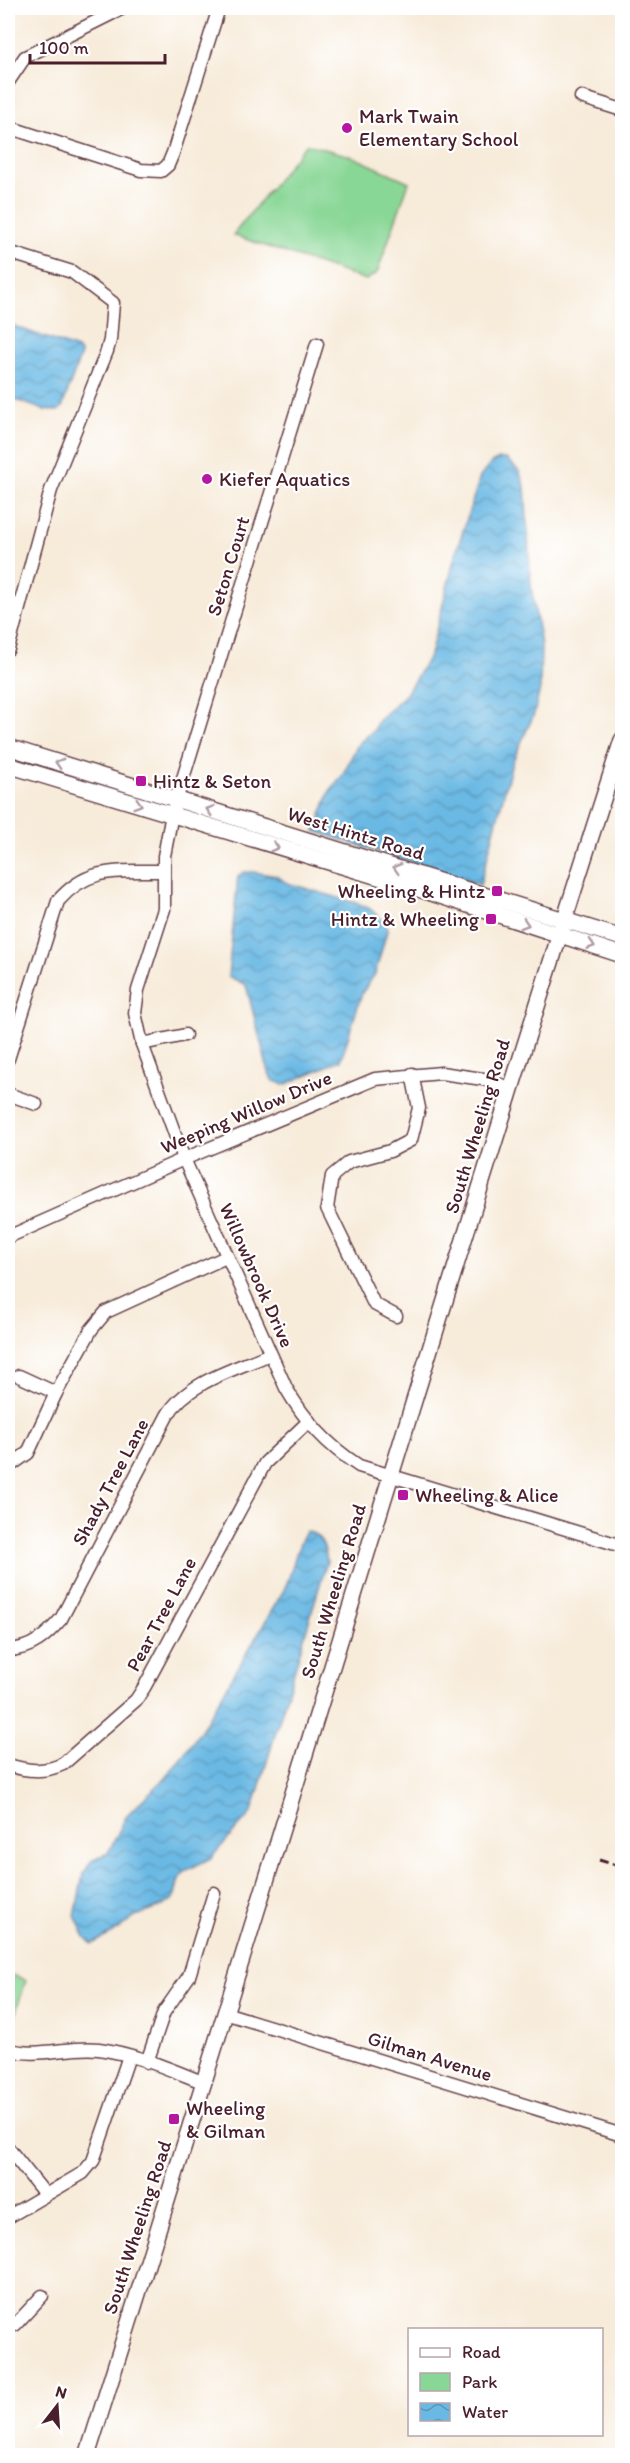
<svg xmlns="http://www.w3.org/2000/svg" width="630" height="2463" viewBox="0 0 630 2463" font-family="Itim,sans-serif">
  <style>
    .green { fill: #89d796; stroke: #6a7b60; stroke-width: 1.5 }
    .water { fill: url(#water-waves); stroke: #5a6c88; stroke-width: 1.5 }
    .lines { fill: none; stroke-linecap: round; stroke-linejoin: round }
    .minor-casing { stroke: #643e45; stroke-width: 15 }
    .major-casing { stroke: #643e45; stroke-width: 18 }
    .minor { stroke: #fff; stroke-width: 12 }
    .major { stroke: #fff; stroke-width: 15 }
    .rail { stroke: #4a1f2b; stroke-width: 3; stroke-dasharray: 9 4.5; stroke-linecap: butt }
    .oneway { stroke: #ae9aa0 }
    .poi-dot { fill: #b5179e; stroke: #fff; stroke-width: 2 }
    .labels { text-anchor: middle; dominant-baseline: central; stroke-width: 4.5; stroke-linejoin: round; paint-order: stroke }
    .poi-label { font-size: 20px; fill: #4a1f2b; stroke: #fff; text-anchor: start }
    .street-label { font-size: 20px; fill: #4a1f2b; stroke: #fff }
  </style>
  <defs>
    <pattern id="water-waves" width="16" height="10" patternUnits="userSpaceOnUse" patternTransform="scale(1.5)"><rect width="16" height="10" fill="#6ab9e4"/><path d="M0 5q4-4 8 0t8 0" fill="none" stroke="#5996b9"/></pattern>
  </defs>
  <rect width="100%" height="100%" fill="#fff"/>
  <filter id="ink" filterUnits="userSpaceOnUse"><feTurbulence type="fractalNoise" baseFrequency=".0167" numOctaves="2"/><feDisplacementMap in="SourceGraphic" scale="12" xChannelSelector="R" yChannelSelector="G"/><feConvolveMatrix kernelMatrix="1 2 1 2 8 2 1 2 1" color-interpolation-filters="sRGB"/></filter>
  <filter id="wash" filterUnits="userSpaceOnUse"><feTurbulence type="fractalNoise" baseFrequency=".008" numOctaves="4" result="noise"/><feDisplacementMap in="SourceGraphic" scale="24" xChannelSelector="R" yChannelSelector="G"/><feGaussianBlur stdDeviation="1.35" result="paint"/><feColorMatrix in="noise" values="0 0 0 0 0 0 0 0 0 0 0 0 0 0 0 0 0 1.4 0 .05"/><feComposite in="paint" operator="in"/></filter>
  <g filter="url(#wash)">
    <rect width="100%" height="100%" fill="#f7ebd9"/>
    <!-- green -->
    <g class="green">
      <polygon points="306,144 351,156 409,182 377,273 366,280 233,235"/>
      <polygon points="8,1974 26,1980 11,2027 8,2026"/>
    </g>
    <!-- water -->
    <g class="water">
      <polygon points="8,324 77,349 81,354 62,407 58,411 44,410 8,397"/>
      <polygon points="499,459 506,459 519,471 525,486 531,586 541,645 540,689 534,714 512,763 480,885 315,831 330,791 342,776 358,744 374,730 377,722 406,694 430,655 455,556 480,477 491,463"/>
      <polygon points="244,872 253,872 277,876 287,883 356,903 370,909 387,924 387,931 375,974 362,993 341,1060 284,1085 272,1080 268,1070 246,985 228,976 238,876"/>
      <path d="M 306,1531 C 322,1534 325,1547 327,1561 L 252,1812 L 211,1858 L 185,1871 L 179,1879 L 174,1898 L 165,1905 L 134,1917 L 113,1933 L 92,1944 L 85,1937 L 75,1916 L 83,1875 L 91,1861 L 108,1853 L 127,1815 L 170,1773 L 200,1732 L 284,1590 C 293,1571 295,1549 306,1531 Z"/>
    </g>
  </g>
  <g filter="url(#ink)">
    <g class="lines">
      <defs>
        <g id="minor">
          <polyline points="8,82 25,57 123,8"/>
          <polyline points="581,97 622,110"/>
          <polyline points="8,127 141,170 161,171 168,165 173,153 219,8"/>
          <polyline points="8,252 72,272 113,303 110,340 107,351 51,490 8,649"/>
          <path d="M 317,344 L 172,814 L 164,856 L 164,909 L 138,990 L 135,1013 L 142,1044 L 184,1159 L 286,1388 C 305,1421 327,1445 359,1466 L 622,1546"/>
          <polyline points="142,1044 185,1035"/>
          <path d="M 8,1059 L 58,901 C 89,865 120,872 163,871"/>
          <polyline points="8,1094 36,1104"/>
          <polyline points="8,1237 184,1159 375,1079 441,1073 483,1079 510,1088"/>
          <polyline points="396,1316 374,1304 327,1208 332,1176 349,1162 390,1151 411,1140 419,1108 412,1074"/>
          <polyline points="19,1376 56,1393"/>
          <polyline points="8,1467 28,1453 56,1393 91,1330 106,1312 226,1257"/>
          <path d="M 8,1650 C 32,1649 46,1636 61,1619 L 167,1416 C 186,1382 237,1369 270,1354"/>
          <path d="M 8,1765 C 27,1771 44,1773 63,1764 L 136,1700 L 145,1686 L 265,1463 L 309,1421"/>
          <polyline points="225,2013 622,2135"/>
          <path d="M 8,2049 C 37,2059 69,2045 99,2049 C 136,2054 171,2070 205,2083"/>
          <polyline points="147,2062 164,2012 189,1976 214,1893"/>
          <polyline points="8,2148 45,2194"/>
          <polyline points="8,2217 83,2173 93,2161 129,2056"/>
          <polyline points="8,2320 15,2325 42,2296"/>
        </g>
        <g id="major">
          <polyline points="8,747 622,938"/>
          <polyline points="8,765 428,892 622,955"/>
          <path d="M 87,2456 C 268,1884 438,1310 622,740"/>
        </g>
      </defs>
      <!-- minor casing -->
      <use href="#minor" class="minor-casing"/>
      <!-- major casing -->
      <use href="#major" class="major-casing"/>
      <!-- minor -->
      <use href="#minor" class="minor"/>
      <!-- major -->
      <use href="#major" class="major"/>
      <!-- rail -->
      <polyline class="rail" points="599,1860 622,1867"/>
    </g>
    <!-- one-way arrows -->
    <defs><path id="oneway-chevron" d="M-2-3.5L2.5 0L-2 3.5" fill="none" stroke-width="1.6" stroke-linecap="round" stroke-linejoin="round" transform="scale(1.5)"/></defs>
    <g class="oneway">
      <use href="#oneway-chevron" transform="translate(59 763) rotate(-163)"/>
      <use href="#oneway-chevron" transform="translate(138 804) rotate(17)"/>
      <use href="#oneway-chevron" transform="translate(210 810) rotate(-163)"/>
      <use href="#oneway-chevron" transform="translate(275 847) rotate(17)"/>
      <use href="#oneway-chevron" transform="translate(397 868) rotate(-163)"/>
      <use href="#oneway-chevron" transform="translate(525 924) rotate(18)"/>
      <use href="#oneway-chevron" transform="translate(591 945) rotate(18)"/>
    </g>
  </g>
  <!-- markers -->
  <g class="poi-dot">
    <circle cx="347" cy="128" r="6"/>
    <circle cx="207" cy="479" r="6"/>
    <rect x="135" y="775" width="12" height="12" rx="3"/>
    <rect x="491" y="885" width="12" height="12" rx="3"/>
    <rect x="485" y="913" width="12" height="12" rx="3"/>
    <rect x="397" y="1489" width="12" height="12" rx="3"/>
    <rect x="168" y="2113" width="12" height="12" rx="3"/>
  </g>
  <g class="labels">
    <!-- poi labels -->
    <g class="poi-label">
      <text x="359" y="116">Mark Twain<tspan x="359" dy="23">Elementary School</tspan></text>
      <text x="219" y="479">Kiefer Aquatics</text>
      <text x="153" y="781">Hintz &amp; Seton</text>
      <text x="485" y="891" text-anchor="end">Wheeling &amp; Hintz</text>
      <text x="479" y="919" text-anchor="end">Hintz &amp; Wheeling</text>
      <text x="415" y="1495">Wheeling &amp; Alice</text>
      <text x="186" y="2108">Wheeling<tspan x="186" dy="23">&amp; Gilman</tspan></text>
    </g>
    <!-- street labels -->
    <g class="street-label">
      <text transform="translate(228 566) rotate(-73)">Seton Court</text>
      <text transform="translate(356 833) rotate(17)">West Hintz Road</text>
      <text transform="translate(246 1112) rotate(-23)">Weeping Willow Drive</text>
      <text transform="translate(477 1126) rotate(-73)">South Wheeling Road</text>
      <text transform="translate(257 1275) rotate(66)">Willowbrook Drive</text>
      <text transform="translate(110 1482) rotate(-62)">Shady Tree Lane</text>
      <text transform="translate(333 1591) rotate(-73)">South Wheeling Road</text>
      <text transform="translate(161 1614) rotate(-62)">Pear Tree Lane</text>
      <text transform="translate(430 2056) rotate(17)">Gilman Avenue</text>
      <text transform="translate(137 2227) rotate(-72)">South Wheeling Road</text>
    </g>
  </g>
  <!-- margin -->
  <rect width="630" height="2463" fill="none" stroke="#fff" stroke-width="30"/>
  <!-- legend -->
  <rect x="408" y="2328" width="195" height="108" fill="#ffffff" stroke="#b7a5aa" stroke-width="1.5"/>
  <rect x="420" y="2348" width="30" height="9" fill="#ffffff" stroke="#b7a5aa" stroke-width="1.5"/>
  <text x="462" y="2358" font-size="18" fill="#4a1f2b">Road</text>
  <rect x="420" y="2373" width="30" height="18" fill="#89d796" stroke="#b7a5aa" stroke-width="1.5"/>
  <text x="462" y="2388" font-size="18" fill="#4a1f2b">Park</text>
  <rect x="420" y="2403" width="30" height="18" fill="url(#water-waves)" stroke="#b7a5aa" stroke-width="1.5"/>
  <text x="462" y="2418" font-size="18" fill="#4a1f2b">Water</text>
  <!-- north arrow -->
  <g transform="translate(57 2406) rotate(17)" stroke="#ffffff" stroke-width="4.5" paint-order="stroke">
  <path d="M0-4.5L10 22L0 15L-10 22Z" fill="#4a1f2b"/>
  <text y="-9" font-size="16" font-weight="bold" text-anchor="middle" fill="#4a1f2b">N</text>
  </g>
  <!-- scale -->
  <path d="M30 54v9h135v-9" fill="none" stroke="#4a1f2b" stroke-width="3"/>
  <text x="39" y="54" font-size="18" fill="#4a1f2b" stroke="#ffffff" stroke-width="4.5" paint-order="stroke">100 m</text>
</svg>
